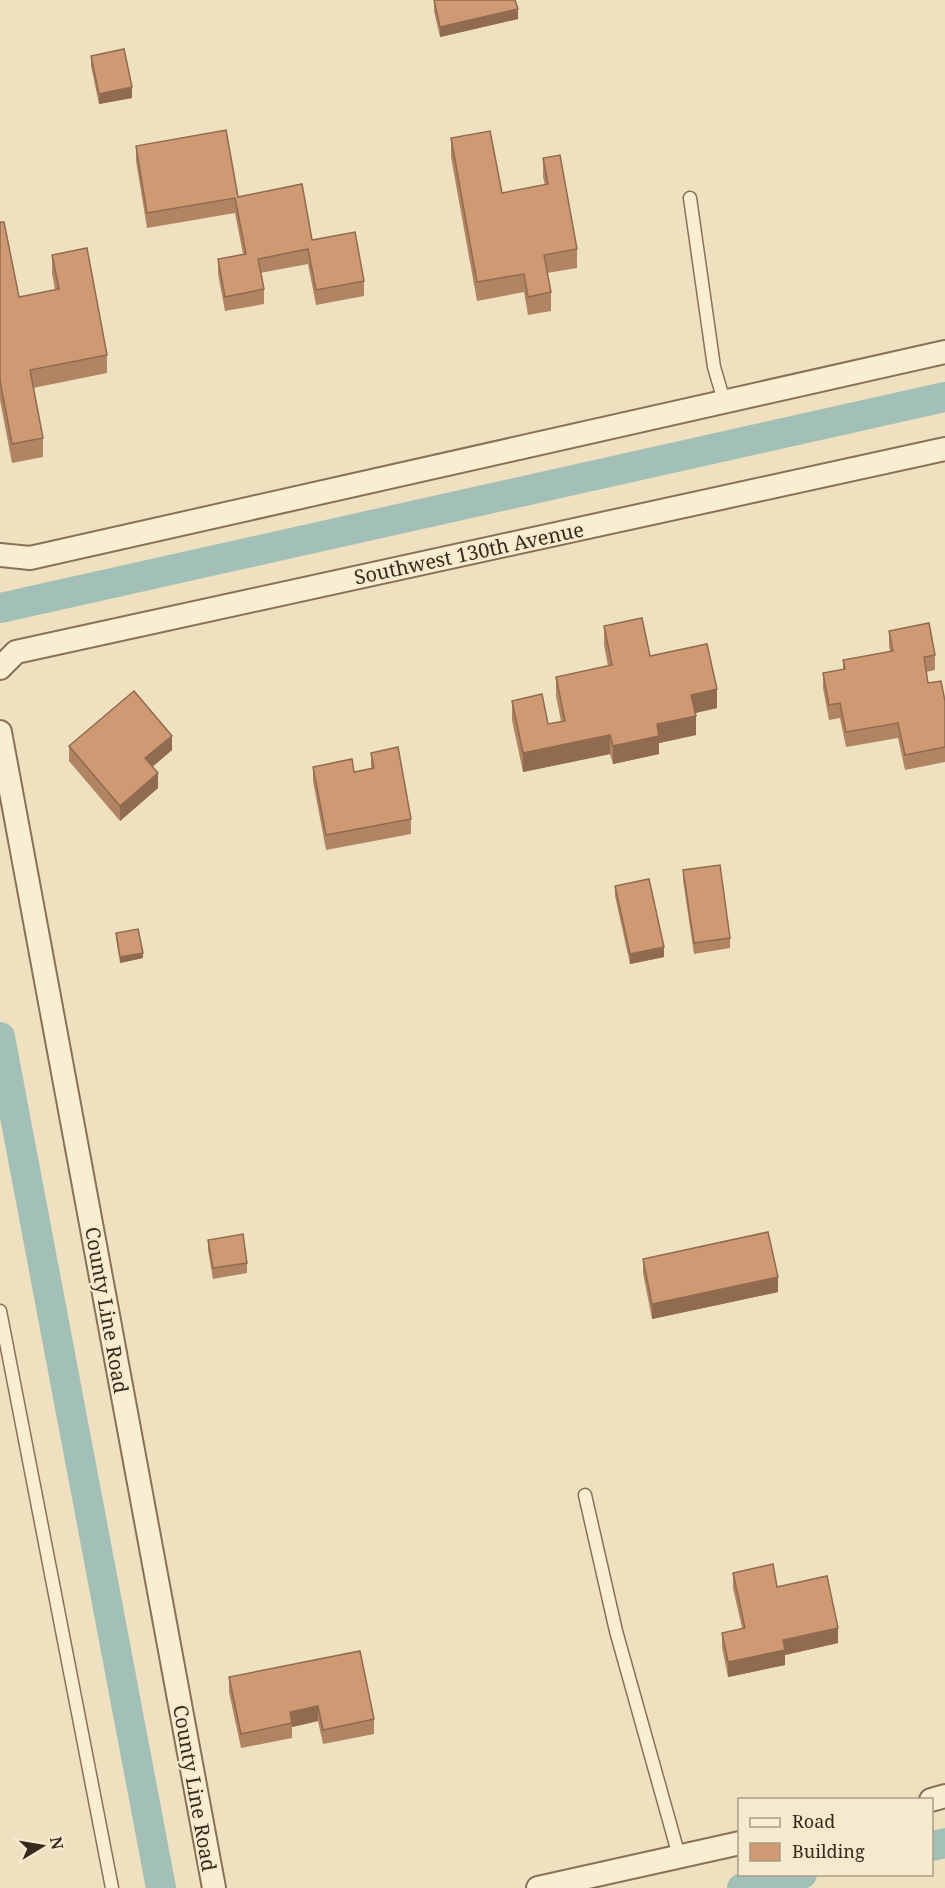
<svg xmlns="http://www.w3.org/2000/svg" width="945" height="1888" viewBox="0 0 945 1888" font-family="'Noto Serif',serif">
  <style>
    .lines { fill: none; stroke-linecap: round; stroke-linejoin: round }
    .canal { stroke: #a2c0b7; stroke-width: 30 }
    .lane-casing { stroke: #887157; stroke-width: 15 }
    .street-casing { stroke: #887157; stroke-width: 26 }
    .lane { stroke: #f9eed2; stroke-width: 12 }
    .street { stroke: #f9eed2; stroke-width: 22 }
    .wall { fill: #b18463 }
    .shaded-wall { fill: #906b50 }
    .building { fill: #ce9973; stroke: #906b50; stroke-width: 1.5 }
    .labels { text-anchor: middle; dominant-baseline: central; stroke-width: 4.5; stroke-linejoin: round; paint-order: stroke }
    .street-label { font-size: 20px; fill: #37291c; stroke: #f6eace }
  </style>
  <rect width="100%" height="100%" fill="#efe0bf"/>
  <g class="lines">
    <!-- canal -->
    <g class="canal">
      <polyline points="0,608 945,397"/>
      <polyline points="0,1037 161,1888"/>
      <polyline points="932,1846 945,1843"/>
      <polyline points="742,1888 802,1874"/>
    </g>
    <defs>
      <g id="lane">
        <polyline points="690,198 714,367 724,401"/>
        <polyline points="0,1311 112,1888"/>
        <polyline points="585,1495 616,1631 679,1856"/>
      </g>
      <g id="street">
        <polyline points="0,555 30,558 945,352"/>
        <polyline points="0,668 16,652 945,449"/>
        <polyline points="0,732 214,1888"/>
        <polyline points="931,1800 945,1796"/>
        <polyline points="538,1888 740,1843"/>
      </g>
    </defs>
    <!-- lane casing -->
    <use href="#lane" class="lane-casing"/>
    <!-- street casing -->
    <use href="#street" class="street-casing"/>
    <!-- lane -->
    <use href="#lane" class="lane"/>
    <!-- street -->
    <use href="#street" class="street"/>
  </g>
  <!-- wall -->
  <g class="wall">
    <polygon points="434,0 518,19 440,37 434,11"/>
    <polygon points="91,56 132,98 99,104 91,66"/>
    <polygon points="451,138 502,193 545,185 543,177 543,158 577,249 577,268 547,273 551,292 551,311 528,315 524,292 477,301 451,157"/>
    <polygon points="136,146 238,197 312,240 364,281 364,296 316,305 308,264 260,273 264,289 264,304 225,311 218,274 218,259 243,254 235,213 147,228 136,161"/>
    <polygon points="0,222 19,297 55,290 52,273 52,255 107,355 107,373 33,388 43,438 43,457 12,463 0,400"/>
    <polygon points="604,626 650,656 717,708 695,713 696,735 659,743 659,754 613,764 610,754 523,772 512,720 512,701 548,724 561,721 556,696 556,677 608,666 604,645"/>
    <polygon points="889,631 935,655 935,670 926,672 928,683 945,701 945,762 905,770 898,738 846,747 840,718 829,720 823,688 823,673 843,669 843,660 890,651 889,646"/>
    <polygon points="69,746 172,750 152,767 158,788 120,821 69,761"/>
    <polygon points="371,753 411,819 411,834 326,850 313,781 313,767 354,772 371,768"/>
    <polygon points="683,870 730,938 730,948 694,954 683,880"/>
    <polygon points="615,886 664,957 630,964 615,896"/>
    <polygon points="116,933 143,958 120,963 116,938"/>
    <polygon points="208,1240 247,1263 247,1273 213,1279 208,1250"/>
    <polygon points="643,1259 778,1292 652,1319 643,1273"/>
    <polygon points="733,1573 777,1587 838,1643 785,1655 785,1665 728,1677 722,1647 722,1633 742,1628 733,1588"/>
    <polygon points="229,1677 374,1719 374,1734 323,1744 318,1721 292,1727 292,1738 241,1748 229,1692"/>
  </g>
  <!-- shaded-wall -->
  <g class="shaded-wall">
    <polygon points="518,9 518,19 440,37 440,27"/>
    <polygon points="132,87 132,98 99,104 99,94"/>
    <polygon points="717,689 717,708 691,714 691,695"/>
    <polygon points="696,716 696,735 659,743 659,754 613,764 613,746 657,724"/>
    <polygon points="610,735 610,754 523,772 523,753"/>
    <polygon points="172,736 172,750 145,773 145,758"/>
    <polygon points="158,773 158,788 120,821 120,806"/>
    <polygon points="664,947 664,957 630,964 630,954"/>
    <polygon points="143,953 143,958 120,963 120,957"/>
    <polygon points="778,1277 778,1292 652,1319 652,1304"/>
    <polygon points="838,1628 838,1643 785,1655 785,1665 728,1677 728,1662 783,1640"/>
    <polygon points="318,1706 318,1721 292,1727 290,1712"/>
  </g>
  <!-- building -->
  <g class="building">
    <polygon points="434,0 515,0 518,9 440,27"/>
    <polygon points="124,49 132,87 99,94 91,56"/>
    <polygon points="226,130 238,197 302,184 312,240 355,232 364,281 316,290 308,249 258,259 264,289 225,297 218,259 246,254 235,198 147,213 136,146"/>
    <polygon points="490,131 502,193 548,184 543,158 560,155 577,249 544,255 551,292 528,297 524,274 477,282 451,138"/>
    <polygon points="0,222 4,222 19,297 59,289 52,255 87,248 107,355 30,370 43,438 12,444 0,381"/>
    <polygon points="642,618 650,656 707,644 717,689 691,695 696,716 657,724 659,736 613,746 610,735 523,753 512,701 542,694 548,724 565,721 556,677 612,665 604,626"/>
    <polygon points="929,623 935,655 924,657 928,683 941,681 945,701 945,747 905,755 898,723 846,732 840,703 829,705 823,673 845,669 843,660 893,651 889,631"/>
    <polygon points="134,691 172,736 145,758 158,773 120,806 69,746"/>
    <polygon points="398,747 411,819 326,835 313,767 352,759 354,772 374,768 371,753"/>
    <polygon points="720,865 730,938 694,943 683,870"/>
    <polygon points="649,879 664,947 630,954 615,886"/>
    <polygon points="138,929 143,953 120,957 116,933"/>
    <polygon points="768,1232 778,1277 652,1304 643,1259"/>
    <polygon points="243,1234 247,1263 213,1268 208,1240"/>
    <polygon points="773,1564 777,1587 827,1576 838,1628 783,1640 785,1650 728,1662 722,1633 745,1628 733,1573"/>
    <polygon points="360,1651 374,1719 323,1730 318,1706 290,1712 292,1723 241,1734 229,1677"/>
  </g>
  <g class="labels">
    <!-- street labels -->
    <g class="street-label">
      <text transform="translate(469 553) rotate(-12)">Southwest 130th Avenue</text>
      <text transform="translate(107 1310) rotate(80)">County Line Road</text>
      <text transform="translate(195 1788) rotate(80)">County Line Road</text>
    </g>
  </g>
  <!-- legend -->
  <rect x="738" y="1798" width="195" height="78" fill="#f6eace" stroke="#aa9d87" stroke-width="1.5"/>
  <rect x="750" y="1818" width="30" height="9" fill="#f9eed2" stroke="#aa9d87" stroke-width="1.5"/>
  <text x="792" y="1828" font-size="18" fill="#37291c">Road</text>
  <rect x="750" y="1843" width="30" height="18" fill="#ce9973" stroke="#aa9d87" stroke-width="1.5"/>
  <text x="792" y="1858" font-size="18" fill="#37291c">Building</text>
  <!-- north arrow -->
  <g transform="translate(42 1846) rotate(79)" stroke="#f6eace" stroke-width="4.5" paint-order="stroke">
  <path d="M0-4.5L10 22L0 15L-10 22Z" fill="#37291c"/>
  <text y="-9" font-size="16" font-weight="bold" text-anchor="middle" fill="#37291c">N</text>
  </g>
</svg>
